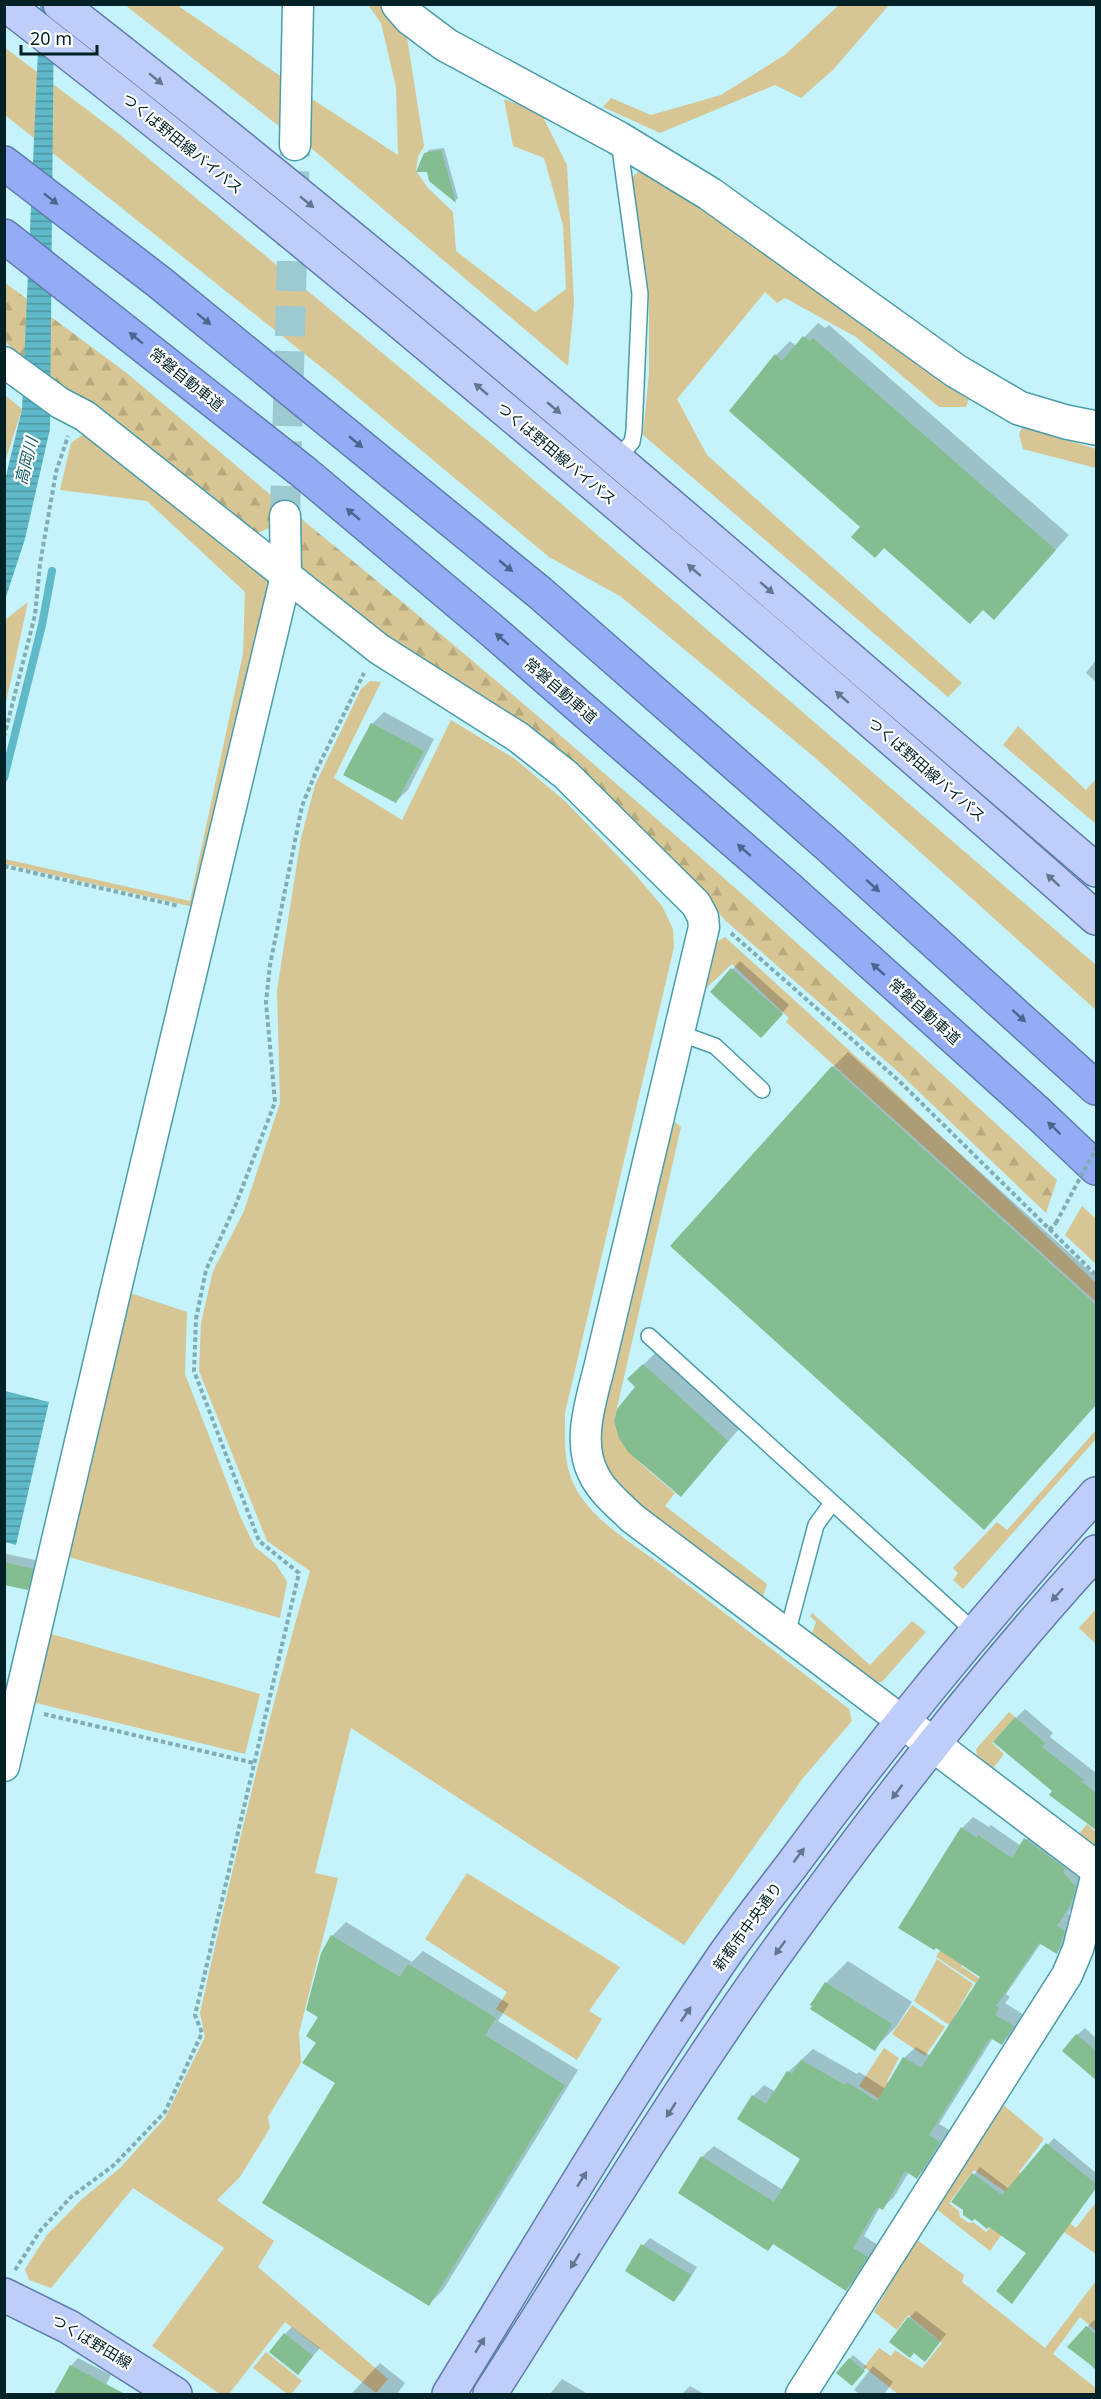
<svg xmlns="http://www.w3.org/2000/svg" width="1101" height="2399" viewBox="0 0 1101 2399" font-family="'Noto Sans','Noto Sans JP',sans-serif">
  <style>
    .green { fill: #d8c594 }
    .forest { fill: url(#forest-firs) }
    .water { fill: url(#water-rules) }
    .shadow { fill: #0003 }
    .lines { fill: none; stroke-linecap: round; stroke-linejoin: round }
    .stream { stroke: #5fb9c8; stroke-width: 8 }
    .building { fill: #84bd8f }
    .street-tunnel { stroke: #9dc9d0; stroke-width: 30; stroke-dasharray: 30 15; stroke-linecap: butt }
    .lane-casing { stroke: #4b9caa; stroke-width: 18 }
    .street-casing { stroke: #4b9caa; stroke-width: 33 }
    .secondary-casing { stroke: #4b9caa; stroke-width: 36 }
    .primary-casing { stroke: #607bad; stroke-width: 36 }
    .highway-casing { stroke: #607bad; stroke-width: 36 }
    .path { stroke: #81acb3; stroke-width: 4; stroke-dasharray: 4.5 3; stroke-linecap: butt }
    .lane { stroke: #fff; stroke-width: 15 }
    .street { stroke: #fff; stroke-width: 30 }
    .secondary { stroke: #fff; stroke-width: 33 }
    .primary { stroke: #bfcdfa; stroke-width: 33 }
    .highway { stroke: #94acf6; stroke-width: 33 }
    .path-bridge { stroke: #81acb3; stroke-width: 4; stroke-dasharray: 4.5 3; stroke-linecap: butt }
    .oneway { fill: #607790 }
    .oneway2 { fill: #4a668e }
    .labels { text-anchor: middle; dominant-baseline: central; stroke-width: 4.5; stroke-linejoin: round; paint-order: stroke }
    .street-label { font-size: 15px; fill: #002126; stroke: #fff }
    .water-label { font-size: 16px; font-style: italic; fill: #0f5d68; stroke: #fff }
  </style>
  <defs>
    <pattern id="forest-firs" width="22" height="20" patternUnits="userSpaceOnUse" patternTransform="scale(1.5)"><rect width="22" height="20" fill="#d8c594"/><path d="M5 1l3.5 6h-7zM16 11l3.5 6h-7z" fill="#b8a97f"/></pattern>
    <pattern id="water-rules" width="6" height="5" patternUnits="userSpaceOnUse" patternTransform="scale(1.5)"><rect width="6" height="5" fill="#5fb9c8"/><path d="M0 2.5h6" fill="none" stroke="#4c96a2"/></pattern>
  </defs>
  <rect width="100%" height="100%" fill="#c4f3fb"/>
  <!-- green -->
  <g class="green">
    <polygon points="840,4 889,5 833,70 801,98 775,85 660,133 603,107 611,98 651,115 721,95 786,54"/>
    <polygon points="125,5 177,5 286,80 280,127"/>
    <polygon points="368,5 380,5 407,37 424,146 418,157 416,171 428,188 453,212 456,251 535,312 566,289 563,225 544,158 513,146 504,99 541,113 567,165 574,303 568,366 310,147 312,99 398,155 396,87 381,23"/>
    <polygon points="4,47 119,134 493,445 1096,965 1096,1010 813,756 620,596 549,557 336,379 5,115"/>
    <polygon points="643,168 690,198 970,396 966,407 939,407 856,337 785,298 777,303 765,292 677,399 707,455 962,683 948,697 643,435 649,373 649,294 632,177"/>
    <polygon points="6,396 22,409 5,462 4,402"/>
    <polygon points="1023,426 1096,449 1096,468 1023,449 1019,434"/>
    <polygon points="85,433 274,582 198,908 5,864 5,859 190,901 243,654 245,592 147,501 60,490 71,443"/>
    <polygon points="28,602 5,707 5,624 6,619"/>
    <path d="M 370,681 L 381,682 L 334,778 L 402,820 L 451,720 L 515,759 L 566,802 L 634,873 L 662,906 L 673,929 L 674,947 L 565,1413 C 565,1440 563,1465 576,1489 C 597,1525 636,1545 668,1570 C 729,1616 789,1662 849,1709 L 852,1721 L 803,1778 L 684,1945 L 351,1728 L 315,1873 L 338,1878 L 299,2033 L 301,2063 L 268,2117 L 270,2128 L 240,2177 L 217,2200 L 274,2241 L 258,2267 L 388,2379 L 376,2393 L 285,2322 L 229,2394 L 220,2394 L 152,2346 L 224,2248 L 133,2188 L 51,2288 L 29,2280 L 25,2269 L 47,2235 L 82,2199 L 120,2168 L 165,2118 L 205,2037 L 200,2013 C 233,1865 268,1717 310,1571 L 267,1541 L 199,1371 L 201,1323 L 213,1271 L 244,1211 L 280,1103 L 277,990 L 301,838 L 315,785 L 361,689 Z"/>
    <polygon points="1018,726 1086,790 1096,779 1096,824 1003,745"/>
    <polygon points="725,937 884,1082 1096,1283 1096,1302 786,1022 789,1018 732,964 703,991 711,945"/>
    <path d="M 670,1118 L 681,1127 L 614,1421 C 624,1455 649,1470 675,1493 L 665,1506 L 767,1584 L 762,1600 L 628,1497 L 606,1473 L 599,1450 L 598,1420 Z"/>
    <polygon points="1082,1206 1096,1219 1096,1264 1065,1235"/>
    <polygon points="124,1291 187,1312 185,1374 240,1516 255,1547 276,1564 287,1582 280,1618 62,1555"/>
    <polygon points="1096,1430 1096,1439 963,1589 953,1580 958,1573 953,1568 997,1522 1007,1530"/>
    <polygon points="1096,1609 1096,1644 1079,1628"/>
    <polygon points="812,1613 870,1665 912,1621 926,1632 882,1682 872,1683 811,1636 816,1622 810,1616"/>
    <polygon points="48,1633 260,1694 245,1754 28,1701"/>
    <polygon points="1009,1712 1015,1717 992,1743 1004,1754 991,1771 978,1761 976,1749"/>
    <polygon points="1087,1824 1096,1832 1096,1848 1077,1837"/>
    <polygon points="467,1873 620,1967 589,2011 602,2019 577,2060 496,2009 507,1992 425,1939"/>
    <polygon points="979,1938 961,1966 1001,1993 998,1998 936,1957 945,1942"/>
    <polygon points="937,1959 973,1984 954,2017 979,2034 974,2042 914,2001"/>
    <polygon points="912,2005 945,2027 925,2056 892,2034"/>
    <polygon points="884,2048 899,2058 887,2081 900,2090 890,2106 859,2086"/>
    <polygon points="1000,2102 1044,2139 1019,2172 1030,2182 1043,2203 1076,2228 1096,2202 1096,2254 974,2170 949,2203 959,2211 960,2217 969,2223 973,2222 986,2232 992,2226 1002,2234 990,2251 935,2208"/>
    <polygon points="916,2239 964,2275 962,2282 1045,2348 1096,2281 1096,2331 1080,2317 1053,2354 1096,2388 1096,2394 898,2394 864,2367 879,2348 891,2356 895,2350 922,2368 942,2343 908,2315 897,2330 874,2312"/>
    <polygon points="266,2352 302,2381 291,2394 287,2394 253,2368"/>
  </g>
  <!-- forest -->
  <g class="forest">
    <polygon points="4,282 128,374 279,502 278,524 258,533 235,523 56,385 5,342"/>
    <path d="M 299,517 C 560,729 811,952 1057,1180 L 1046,1213 L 895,1069 L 726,921 L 637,825 L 308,584 L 302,569 Z"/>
  </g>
  <!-- water -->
  <g class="water">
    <polygon points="40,5 54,5 50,429 25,539 5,600 5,480 22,409"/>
    <polygon points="5,1391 49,1402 16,1545 5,1542"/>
  </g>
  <!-- shadow -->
  <g class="shadow">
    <polygon points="444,148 458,198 455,201 430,180 428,171 425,154 429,150"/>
    <polygon points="818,323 825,328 829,325 1069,535 1008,603 862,527 776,355 790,341 796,346"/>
    <polygon points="1096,660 1096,682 1086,673"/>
    <polygon points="384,712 434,739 408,790 396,801 372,724"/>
    <polygon points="740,961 789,1005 769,1029 712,992"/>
    <polygon points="848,1052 1096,1277 1096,1404 999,1513 833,1067"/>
    <polygon points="655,1353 739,1429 681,1495 637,1387 630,1379"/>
    <polygon points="7,1554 39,1561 35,1581 27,1589 4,1583 4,1557"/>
    <polygon points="1025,1709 1053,1733 1050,1737 1096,1773 1096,1828 1052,1794 1054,1791 1016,1718"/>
    <polygon points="973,1817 989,1827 991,1825 1021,1846 1037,1828 1086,1875 1082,1891 1068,1914 1075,1919 1068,1941 1057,1952 1042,1942 1006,1994 1010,1997 1005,2003 1024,2015 1013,2032 1002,2043 993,2038 939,2124 951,2131 929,2165 917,2177 909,2172 894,2197 882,2208 880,2207 864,2236 878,2245 857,2278 846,2289 774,2243 768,2249 702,2157 714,2146 783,2190 802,2158 753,2096 764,2085 776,2092 788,2072 813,2049 857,2074 859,2072 886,2089 904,2058 916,2047 931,2056 982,1976 962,1828"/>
    <polygon points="346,1922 412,1962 423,1951 509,2004 498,2021 578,2070 443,2290 429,2304 337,2083 318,2042 332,1936"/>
    <polygon points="848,1961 912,2002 896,2027 874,2049 812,2004 826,1983"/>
    <polygon points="1085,2028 1096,2038 1095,2077 1077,2035"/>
    <polygon points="1054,2138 1096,2173 1096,2188 1012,2302 1028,2252 953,2202 980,2167 1009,2189"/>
    <polygon points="650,2238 697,2267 681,2293 674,2300 643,2245"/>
    <polygon points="916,2311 946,2334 932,2352 909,2318"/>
    <polygon points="1094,2320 1096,2321 1096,2371 1085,2359 1087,2327"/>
    <polygon points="292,2327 320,2348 298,2373 285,2334"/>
    <polygon points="853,2355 867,2367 851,2384 838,2373"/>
    <polygon points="78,2358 111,2375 101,2394 55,2394 71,2366"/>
    <polygon points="380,2363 405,2383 397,2394 351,2394"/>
    <polygon points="873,2366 893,2382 884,2394 860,2394 854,2390"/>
    <polygon points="562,2379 588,2394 550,2394"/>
    <polygon points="690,2386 704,2394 682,2394"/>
  </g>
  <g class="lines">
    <!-- stream -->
    <polyline class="stream" points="4,778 42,625 52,571"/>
  </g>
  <!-- building -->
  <g class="building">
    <polygon points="441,150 456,203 429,181 427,172 416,172 424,153"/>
    <polygon points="803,336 810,341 813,338 1056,550 994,620 983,610 970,624 884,548 875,558 851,537 860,527 729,411 775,354 782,361"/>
    <polygon points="371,723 424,751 396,803 343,775"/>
    <polygon points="731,968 783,1014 761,1038 710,992"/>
    <polygon points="832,1066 1096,1305 1096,1405 984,1530 670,1246"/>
    <polygon points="643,1364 728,1441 681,1497 628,1452 619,1438 614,1421 617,1409 635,1387 627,1379"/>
    <polygon points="4,1562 33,1569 28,1590 4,1585"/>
    <polygon points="1015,1717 1045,1743 1042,1747 1084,1780 1082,1782 1096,1793 1096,1830 1049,1795 1052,1791 993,1742"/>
    <polygon points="961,1827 977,1838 978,1835 1012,1858 1024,1838 1065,1868 1063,1872 1076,1887 1071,1904 1057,1926 1065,1931 1057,1954 1039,1943 996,2006 999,2008 995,2015 1014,2026 1002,2045 990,2038 958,2089 929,2135 940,2142 917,2179 905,2171 883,2210 877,2207 853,2248 868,2257 846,2291 773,2244 768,2251 678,2193 701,2156 774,2202 800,2159 737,2119 752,2095 766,2104 787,2071 792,2074 801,2060 845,2085 847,2082 877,2101 903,2057 921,2068 980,1977 936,1948 934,1950 898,1928"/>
    <polygon points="331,1935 400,1977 408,1964 496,2018 485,2035 565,2085 429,2306 262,2203 335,2083 302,2063 316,2043 306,2036 318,2017 306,2010 321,1953"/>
    <polygon points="825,1982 892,2024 875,2051 810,2009 812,2006 810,2005"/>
    <polygon points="1076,2034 1096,2051 1096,2080 1062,2051"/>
    <polygon points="1046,2143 1096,2184 1096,2188 1012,2304 996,2291 1026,2253 989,2227 987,2229 975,2219 972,2221 963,2215 963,2210 951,2202 972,2173 1002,2195"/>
    <polygon points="641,2244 691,2275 674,2302 625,2271"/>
    <polygon points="908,2317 940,2342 925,2362 914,2353 910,2358 889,2342"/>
    <polygon points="1086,2326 1096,2335 1096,2369 1067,2347"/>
    <polygon points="284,2333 313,2356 298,2375 269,2352"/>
    <polygon points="849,2358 865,2371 852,2386 836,2373"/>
    <polygon points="70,2365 125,2394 54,2394"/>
  </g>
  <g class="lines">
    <!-- street-tunnel -->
    <polyline class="street-tunnel" points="285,516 295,145"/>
    <defs>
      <g id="lane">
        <polyline points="616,460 632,442 634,431 640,294 619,141"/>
        <polyline points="679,1033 715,1046 762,1090"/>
        <polyline points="649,1336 975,1632"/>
        <polyline points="787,1634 816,1525 832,1503"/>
      </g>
      <g id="street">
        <polyline points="295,145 298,4"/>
        <path d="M 4,362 L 60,403 L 85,416 L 379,649 L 518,737 L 566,775 L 696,904 L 703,917 L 704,927 L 601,1360 C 593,1395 576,1439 593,1473 C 601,1491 619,1505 632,1518 L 902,1721"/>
        <polyline points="4,1766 115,1293 286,576 285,516"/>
        <polyline points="801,2394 1067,1975 1078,1949 1096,1877"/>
      </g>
      <g id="secondary">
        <polyline points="398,4 410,18 446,45 618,138 710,194 956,371 1019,408 1066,422 1096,428"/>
        <polyline points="902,1721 1096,1868"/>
      </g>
      <g id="primary">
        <path d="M 5,4 C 179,138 348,278 516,419 C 712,583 905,749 1096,918"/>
        <path d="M 60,4 C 416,281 755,578 1096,870"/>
        <polyline points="4,2295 69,2327 175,2394"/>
        <path d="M 449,2394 C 539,2247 627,2097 725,1954 C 746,1924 769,1895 792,1865 C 887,1736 989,1613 1096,1494"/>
        <path d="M 490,2394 C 579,2255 664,2112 759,1977 C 864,1829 974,1686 1096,1552"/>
      </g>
      <g id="highway">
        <polyline points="4,163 159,282 539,592 830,847 1096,1088"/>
        <polyline points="4,236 306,474 495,633 788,888 1039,1114 1096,1168"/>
      </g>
    </defs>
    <!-- lane casing -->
    <use href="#lane" class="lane-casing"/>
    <!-- street casing -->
    <use href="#street" class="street-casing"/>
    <!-- secondary casing -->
    <use href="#secondary" class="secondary-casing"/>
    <!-- primary casing -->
    <use href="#primary" class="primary-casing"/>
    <!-- highway casing -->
    <use href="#highway" class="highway-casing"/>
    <!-- path -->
    <g class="path">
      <polyline points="4,737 35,615 40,564 56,472 68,436"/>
      <polyline points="4,866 179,906"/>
      <polyline points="731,933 898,1080 1096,1275"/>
      <polyline points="1049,1230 1056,1223"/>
      <polyline points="44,1714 254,1763"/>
      <polyline points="15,2270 40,2231 71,2197 114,2165 165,2112 202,2033 195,2015 299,1573 259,1541 194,1371 196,1319 206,1270 236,1204 275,1102 266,1002 270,965 302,806 317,769 364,673"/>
    </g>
    <!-- lane -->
    <use href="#lane" class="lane"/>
    <!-- street -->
    <use href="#street" class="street"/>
    <!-- secondary -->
    <use href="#secondary" class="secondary"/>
    <!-- primary -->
    <use href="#primary" class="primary"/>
    <!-- highway -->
    <use href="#highway" class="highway"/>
    <!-- path-bridge -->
    <polyline class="path-bridge" points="1056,1223 1096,1148"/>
  </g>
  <!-- one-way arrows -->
  <defs><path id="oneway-solid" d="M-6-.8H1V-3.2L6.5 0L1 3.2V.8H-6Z" transform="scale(1.5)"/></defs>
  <g class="oneway">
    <use href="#oneway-solid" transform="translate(156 79) rotate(39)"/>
    <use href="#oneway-solid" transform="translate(307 202) rotate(39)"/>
    <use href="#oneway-solid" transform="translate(481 389) rotate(-140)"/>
    <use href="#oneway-solid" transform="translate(554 408) rotate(40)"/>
    <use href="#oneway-solid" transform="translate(694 570) rotate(-139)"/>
    <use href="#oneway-solid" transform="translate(767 588) rotate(41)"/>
    <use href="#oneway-solid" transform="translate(842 697) rotate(-139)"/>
    <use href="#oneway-solid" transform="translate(1053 880) rotate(-138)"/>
    <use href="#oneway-solid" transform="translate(1057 1595) rotate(132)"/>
    <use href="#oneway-solid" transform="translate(897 1792) rotate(127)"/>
    <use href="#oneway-solid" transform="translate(799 1855) rotate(-53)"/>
    <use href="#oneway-solid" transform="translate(780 1948) rotate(126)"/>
    <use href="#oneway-solid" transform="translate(686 2014) rotate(-56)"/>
    <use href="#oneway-solid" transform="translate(671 2110) rotate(123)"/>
    <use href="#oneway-solid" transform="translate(582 2179) rotate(-58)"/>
    <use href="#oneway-solid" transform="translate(575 2261) rotate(122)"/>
    <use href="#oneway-solid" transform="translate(480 2345) rotate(-58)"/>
  </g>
  <g class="oneway2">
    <use href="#oneway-solid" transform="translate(51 199) rotate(38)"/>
    <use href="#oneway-solid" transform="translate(204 319) rotate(39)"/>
    <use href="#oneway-solid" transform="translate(136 338) rotate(-141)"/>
    <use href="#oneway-solid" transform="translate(356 442) rotate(40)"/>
    <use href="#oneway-solid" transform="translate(353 514) rotate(-140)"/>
    <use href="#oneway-solid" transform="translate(506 566) rotate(40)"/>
    <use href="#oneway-solid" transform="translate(502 639) rotate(-139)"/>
    <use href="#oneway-solid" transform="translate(744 850) rotate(-139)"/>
    <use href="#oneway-solid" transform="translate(873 886) rotate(42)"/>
    <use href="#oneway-solid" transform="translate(878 969) rotate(-138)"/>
    <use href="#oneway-solid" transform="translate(1019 1016) rotate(42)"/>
    <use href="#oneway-solid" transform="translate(1054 1128) rotate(-136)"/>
  </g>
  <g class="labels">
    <!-- street labels -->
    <g class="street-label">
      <text transform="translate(183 143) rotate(39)">つくば野田線バイパス</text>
      <text transform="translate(187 379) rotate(39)">常磐自動車道</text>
      <text transform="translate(557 453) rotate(40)">つくば野田線バイパス</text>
      <text transform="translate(561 690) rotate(41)">常磐自動車道</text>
      <text transform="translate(927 769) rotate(41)">つくば野田線バイパス</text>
      <text transform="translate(925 1011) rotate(42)">常磐自動車道</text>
      <text transform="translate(747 1926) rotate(-54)">新都市中央通り</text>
      <text transform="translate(92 2341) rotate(31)">つくば野田線</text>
    </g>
    <!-- water labels -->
    <g class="water-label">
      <text transform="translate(26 461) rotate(-76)">高岡川</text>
    </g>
  </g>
  <!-- border -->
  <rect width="1101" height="2399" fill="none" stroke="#002126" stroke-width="12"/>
  <!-- scale -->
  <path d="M21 45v9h76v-9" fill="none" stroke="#002126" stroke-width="3"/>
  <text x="30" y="45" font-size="18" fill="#002126" stroke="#ffffff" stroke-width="4.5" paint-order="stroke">20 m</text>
</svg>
